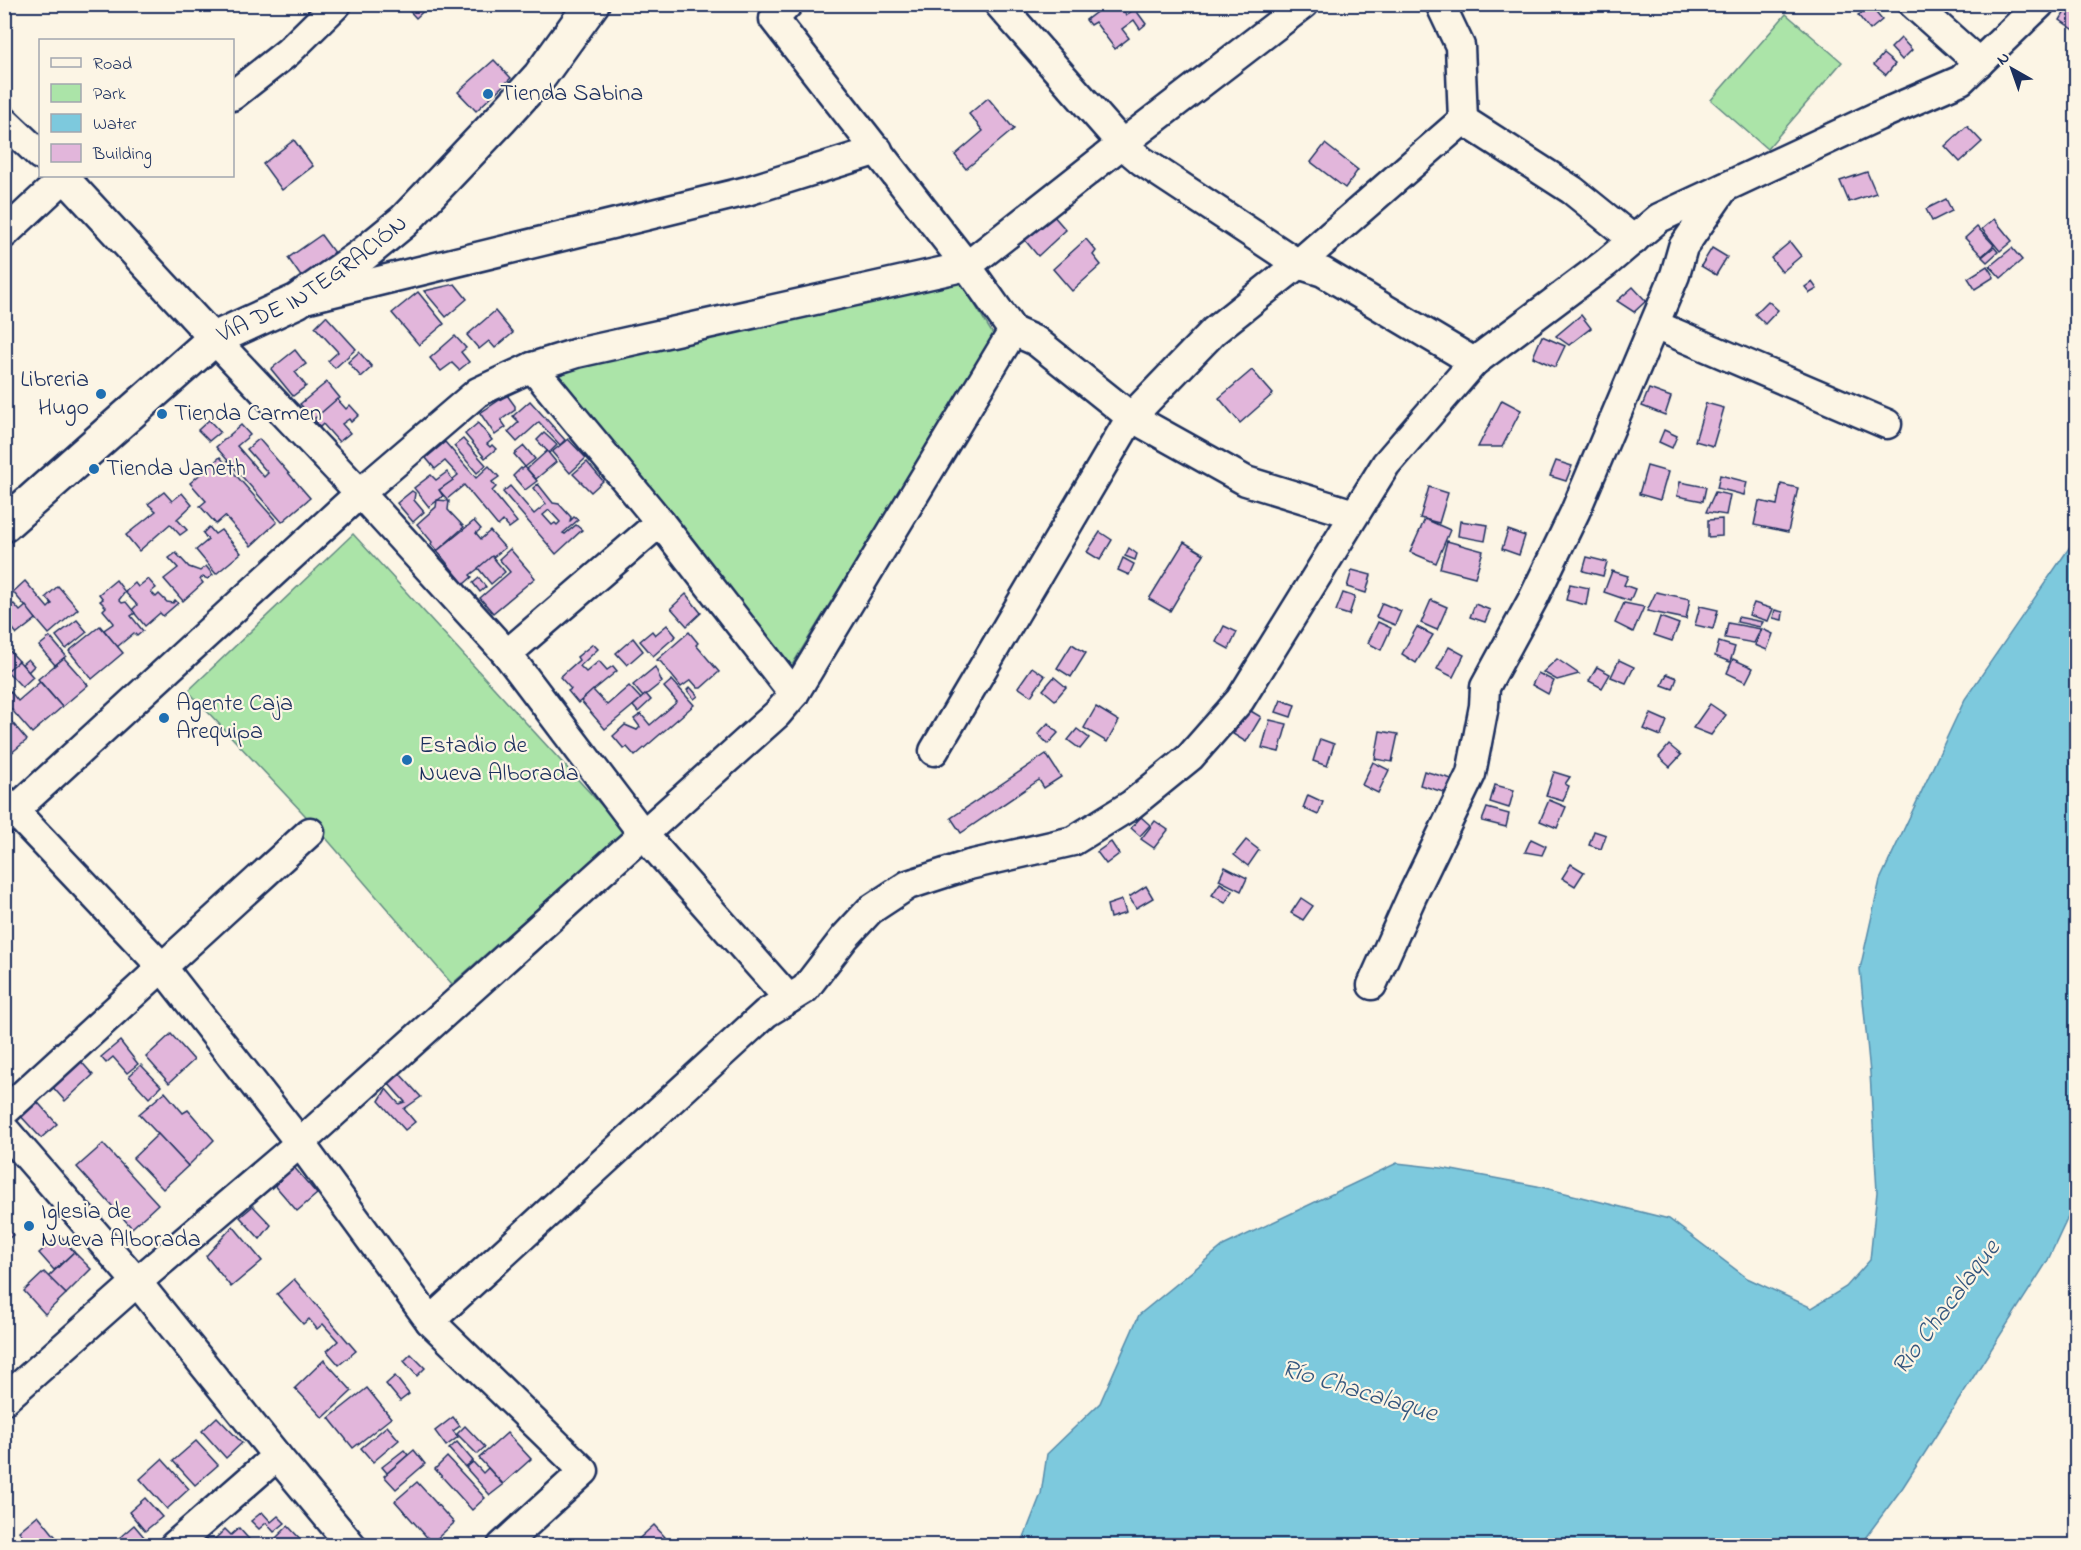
<svg xmlns="http://www.w3.org/2000/svg" width="2081" height="1550" viewBox="0 0 2081 1550" font-family="'Indie Flower',sans-serif">
  <style>
    .green { fill: #abe4a8; stroke: #638a83; stroke-width: 1.5 }
    .water { fill: #7dc9dd; stroke: #568baa; stroke-width: 1.5 }
    .building { fill: #e2b6db; stroke: #1b2f5e; stroke-width: 1.5; fill-rule: evenodd }
    .lines { fill: none; stroke-linecap: round; stroke-linejoin: round }
    .street-casing { stroke: #1b2f5e; stroke-width: 33 }
    .secondary-casing { stroke: #1b2f5e; stroke-width: 38 }
    .street { stroke: #fcf5e5; stroke-width: 28 }
    .secondary { stroke: #fcf5e5; stroke-width: 33 }
    .poi-dot { fill: #1f6fb2; stroke: #fcf5e5; stroke-width: 2 }
    .labels { text-anchor: middle; dominant-baseline: central; stroke-width: 4.5; stroke-linejoin: round; paint-order: stroke }
    .poi-label { font-size: 24px; fill: #1b2f5e; stroke: #fcf5e5; text-anchor: start }
    .street-label { font-size: 24px; fill: #1b2f5e; stroke: #fcf5e5 }
    .water-label { font-size: 26px; font-style: italic; fill: #34567e; stroke: #fcf5e5 }
  </style>
  <rect width="100%" height="100%" fill="#fcf5e5"/>
  <filter id="ink" filterUnits="userSpaceOnUse"><feTurbulence type="fractalNoise" baseFrequency=".0167" numOctaves="2"/><feDisplacementMap in="SourceGraphic" scale="12" xChannelSelector="R" yChannelSelector="G"/><feConvolveMatrix kernelMatrix="1 2 1 2 8 2 1 2 1" color-interpolation-filters="sRGB"/></filter>
  <g filter="url(#ink)">
    <!-- green -->
    <g class="green">
      <polygon points="1786,14 1842,62 1767,149 1711,100"/>
      <polygon points="961,282 994,336 789,670 556,371"/>
      <polygon points="353,534 625,831 452,984 319,830 188,691"/>
    </g>
    <!-- water -->
    <polygon class="water" points="2076,538 2076,1200 2047,1262 1903,1487 1860,1545 1021,1545 1041,1494 1047,1454 1100,1403 1139,1315 1223,1246 1397,1163 1441,1168 1537,1186 1669,1219 1747,1278 1812,1308 1846,1287 1870,1260 1877,1192 1870,1073 1860,969 1880,880 1965,699"/>
    <!-- building -->
    <g class="building">
      <polygon points="382,4 395,4 388,11"/>
      <polygon points="403,4 431,4 416,18"/>
      <polygon points="1107,4 1119,4 1126,15 1135,9 1146,24 1140,29 1134,20 1122,29 1129,38 1115,49 1095,22 1090,25 1086,20"/>
      <polygon points="2069,5 2076,10 2076,31 2060,20"/>
      <polygon points="1872,8 1882,20 1870,30 1858,15"/>
      <polygon points="1901,38 1912,50 1902,60 1891,48"/>
      <polygon points="1883,54 1895,64 1886,75 1874,65"/>
      <polygon points="494,60 511,78 476,111 458,92"/>
      <polygon points="988,98 1014,129 966,169 955,155 983,131 969,114"/>
      <polygon points="1967,126 1982,142 1960,162 1945,146"/>
      <polygon points="294,140 313,166 282,190 263,164"/>
      <polygon points="1325,144 1358,170 1345,188 1311,162"/>
      <polygon points="1867,172 1876,193 1849,202 1840,181"/>
      <polygon points="1946,199 1952,211 1932,221 1926,209"/>
      <polygon points="1052,214 1066,230 1038,256 1024,239"/>
      <polygon points="1994,219 2012,241 2000,251 1982,229"/>
      <polygon points="1977,227 1994,245 1982,256 1965,238"/>
      <polygon points="321,235 335,254 302,278 288,258"/>
      <polygon points="1086,239 1096,251 1093,255 1101,265 1072,291 1053,269"/>
      <polygon points="1790,242 1801,256 1782,272 1771,258"/>
      <polygon points="1994,247 1998,252 1987,262 1982,257"/>
      <polygon points="1712,248 1727,257 1716,275 1701,266"/>
      <polygon points="2012,248 2022,260 2001,278 1990,266"/>
      <polygon points="1987,266 1994,277 1975,289 1968,278"/>
      <polygon points="1812,282 1817,289 1810,293 1805,287"/>
      <polygon points="455,284 467,299 446,317 424,291"/>
      <polygon points="1633,287 1646,301 1634,312 1617,301"/>
      <polygon points="418,292 444,324 419,345 392,313"/>
      <polygon points="1768,301 1778,310 1765,324 1755,314"/>
      <polygon points="495,311 513,333 495,348 489,341 479,349 467,335"/>
      <polygon points="1581,315 1591,328 1569,345 1556,336"/>
      <polygon points="326,316 356,349 335,368 328,361 338,352 315,327"/>
      <polygon points="455,336 466,348 461,352 469,362 459,370 452,363 441,371 430,358"/>
      <polygon points="1542,336 1565,346 1555,367 1533,357"/>
      <polygon points="295,350 306,364 295,372 306,386 293,396 271,369"/>
      <polygon points="359,352 372,367 361,377 348,362"/>
      <polygon points="1252,370 1273,394 1240,423 1219,398"/>
      <polygon points="327,382 340,398 314,419 300,404"/>
      <polygon points="1649,389 1671,397 1665,415 1642,406"/>
      <polygon points="507,395 515,406 515,410 501,420 506,427 495,435 480,413"/>
      <polygon points="337,399 346,409 350,405 359,415 351,422 349,419 342,424 350,433 339,442 323,424 320,427 314,419"/>
      <polygon points="1502,400 1521,410 1502,447 1478,447"/>
      <polygon points="530,401 565,440 560,445 539,422 517,442 508,432 519,422 513,416"/>
      <polygon points="1706,403 1724,408 1713,446 1695,441"/>
      <polygon points="209,420 220,432 209,441 198,430"/>
      <polygon points="478,423 492,440 487,444 490,447 492,445 496,449 485,458 465,434"/>
      <polygon points="241,425 250,435 237,446 264,477 268,473 247,449 259,439 310,498 282,522 216,447"/>
      <polygon points="1664,430 1677,436 1672,448 1659,442"/>
      <polygon points="544,433 557,445 549,453 537,440"/>
      <polygon points="463,439 486,465 477,473 454,446"/>
      <polygon points="568,439 586,458 570,473 552,452"/>
      <polygon points="445,442 476,478 489,466 499,477 492,482 496,487 492,491 517,522 509,528 503,521 498,526 464,485 447,499 439,490 458,475 445,461 435,469 426,458"/>
      <polygon points="524,446 535,459 525,467 514,454"/>
      <polygon points="547,451 556,462 536,479 527,469"/>
      <polygon points="220,457 277,522 251,546 225,516 216,524 200,506 206,501 190,483"/>
      <polygon points="1556,461 1572,466 1566,481 1550,476"/>
      <polygon points="587,462 603,481 591,492 573,474"/>
      <polygon points="1647,466 1668,472 1660,500 1639,494"/>
      <polygon points="525,467 537,481 525,490 513,476 521,468 522,469"/>
      <polygon points="447,472 453,480 439,490 443,496 429,507 414,488 431,475 436,480"/>
      <polygon points="1720,475 1747,482 1744,495 1717,488"/>
      <polygon points="1680,482 1706,487 1703,501 1677,496"/>
      <path d="M 538,484 L 553,503 L 559,504 L 571,517 L 570,521 L 574,517 L 578,520 L 563,533 L 565,534 L 576,525 L 582,530 L 556,554 L 503,492 L 510,486 L 534,514 L 546,504 L 533,488 ZM 549,510 L 560,522 L 557,525 L 555,523 L 552,525 L 543,515 Z"/>
      <polygon points="1781,484 1798,488 1788,532 1754,525 1759,501 1777,505"/>
      <polygon points="1429,487 1448,493 1439,523 1420,518"/>
      <polygon points="412,491 415,493 414,500 424,512 413,522 397,503"/>
      <polygon points="164,492 172,501 182,493 192,505 177,519 187,530 180,535 170,524 139,551 126,535 156,511 148,504"/>
      <polygon points="1715,492 1730,495 1726,515 1706,512"/>
      <polygon points="437,500 449,501 448,510 464,527 437,551 431,544 432,542 417,524 436,507"/>
      <polygon points="1425,519 1450,530 1436,563 1410,552"/>
      <polygon points="1722,519 1722,536 1708,537 1708,520"/>
      <polygon points="474,521 481,529 476,533 481,539 490,531 505,548 470,575 472,577 464,584 437,551"/>
      <polygon points="1460,521 1488,525 1485,541 1458,536"/>
      <polygon points="209,527 215,534 221,530 241,553 216,574 196,550 208,540 203,533"/>
      <polygon points="1508,530 1525,536 1519,555 1502,549"/>
      <polygon points="1100,532 1112,540 1100,560 1087,552"/>
      <polygon points="1447,541 1483,551 1475,577 1440,568"/>
      <polygon points="1184,542 1204,554 1170,611 1149,599"/>
      <polygon points="1129,548 1137,554 1135,560 1125,556"/>
      <polygon points="510,549 535,578 493,613 480,598 510,572 499,559"/>
      <polygon points="176,553 189,567 200,571 206,566 213,575 208,579 203,577 200,579 203,583 183,601 164,579 178,568 169,558"/>
      <polygon points="492,556 505,572 491,584 478,568"/>
      <polygon points="1587,557 1607,562 1603,576 1583,571"/>
      <polygon points="1123,558 1134,564 1129,575 1118,570"/>
      <polygon points="1352,570 1371,575 1366,593 1347,587"/>
      <polygon points="1612,571 1628,576 1624,585 1635,589 1630,601 1604,592"/>
      <polygon points="479,578 486,587 480,592 473,583"/>
      <polygon points="148,579 156,588 151,592 156,597 159,594 167,602 173,603 175,600 178,603 163,616 160,613 145,626 132,610 137,605 125,592 135,583 138,587"/>
      <polygon points="116,580 125,592 119,600 122,603 126,602 135,613 131,616 143,631 137,636 134,633 117,647 104,630 114,623 103,610 106,607 100,601 103,599 99,594"/>
      <polygon points="25,581 48,608 52,604 46,597 58,586 78,609 49,634 13,592"/>
      <polygon points="1570,584 1589,588 1586,605 1566,600"/>
      <polygon points="1656,592 1690,599 1686,619 1647,611"/>
      <polygon points="1343,593 1355,597 1349,615 1336,611"/>
      <polygon points="686,594 701,613 687,626 671,608"/>
      <polygon points="1431,600 1447,607 1437,630 1421,623"/>
      <polygon points="1382,603 1401,611 1395,625 1376,617"/>
      <polygon points="1624,603 1644,607 1633,632 1615,623"/>
      <polygon points="1754,603 1773,609 1768,621 1749,615"/>
      <polygon points="14,604 20,611 26,606 36,619 17,634 10,625 4,630 4,606"/>
      <polygon points="1475,604 1490,610 1485,622 1470,617"/>
      <polygon points="1700,606 1718,610 1713,629 1695,625"/>
      <polygon points="1775,610 1783,612 1782,620 1773,618"/>
      <polygon points="1660,617 1679,624 1672,641 1654,635"/>
      <polygon points="1738,617 1763,622 1760,627 1737,622"/>
      <polygon points="77,620 87,632 66,649 56,636"/>
      <polygon points="1378,622 1391,628 1381,650 1368,643"/>
      <polygon points="1728,623 1761,629 1754,643 1725,638"/>
      <polygon points="667,625 676,636 653,656 640,641 652,631 655,635"/>
      <polygon points="100,626 123,653 92,679 69,651"/>
      <polygon points="1224,626 1237,632 1229,649 1216,642"/>
      <polygon points="1417,627 1433,635 1416,663 1402,654"/>
      <polygon points="1762,629 1773,634 1767,650 1755,645"/>
      <polygon points="689,632 698,643 696,645 719,672 701,688 698,688 691,680 681,687 661,662 657,660"/>
      <polygon points="50,637 66,656 55,665 39,646"/>
      <polygon points="633,638 643,651 627,665 616,653"/>
      <polygon points="1719,642 1735,647 1730,662 1715,656"/>
      <polygon points="593,644 598,649 580,666 586,672 599,661 607,670 613,666 617,671 578,703 568,691 571,689 560,677 579,660 577,657"/>
      <polygon points="1072,644 1086,653 1071,677 1057,668"/>
      <polygon points="1449,647 1464,655 1453,677 1437,669"/>
      <polygon points="7,648 19,661 4,674 4,650"/>
      <polygon points="64,658 88,685 62,707 38,679"/>
      <polygon points="28,659 34,666 28,672 22,664"/>
      <polygon points="1557,659 1579,674 1557,680 1543,672"/>
      <polygon points="1733,659 1753,668 1746,682 1727,673"/>
      <polygon points="1619,660 1634,667 1626,683 1611,677"/>
      <polygon points="19,661 33,677 22,687 7,671"/>
      <polygon points="655,667 662,682 643,697 633,685"/>
      <polygon points="1032,667 1045,676 1031,696 1018,687"/>
      <polygon points="1597,667 1610,674 1602,688 1589,681"/>
      <polygon points="1538,673 1554,681 1548,694 1532,685"/>
      <polygon points="1667,674 1677,678 1673,689 1662,685"/>
      <polygon points="1054,677 1066,687 1055,700 1043,690"/>
      <polygon points="672,680 694,705 635,756 627,747 624,749 613,736 625,725 637,730 640,727 634,719 641,714 650,725 677,702 664,687"/>
      <polygon points="40,682 62,707 32,733 4,701 4,695 10,691 18,701"/>
      <polygon points="629,686 641,699 605,729 581,701 593,690 607,705"/>
      <polygon points="690,687 698,696 694,699 687,690"/>
      <polygon points="646,694 651,700 638,712 633,706"/>
      <polygon points="1281,700 1295,705 1291,717 1276,712"/>
      <polygon points="1710,704 1726,715 1711,735 1693,728"/>
      <polygon points="1096,707 1119,721 1107,742 1084,728"/>
      <polygon points="1249,710 1261,717 1246,742 1233,734"/>
      <polygon points="4,713 27,740 4,759"/>
      <polygon points="1651,714 1667,721 1661,736 1644,729"/>
      <polygon points="1270,720 1287,724 1279,752 1262,748"/>
      <polygon points="1048,723 1058,733 1048,744 1038,734"/>
      <polygon points="1077,729 1089,738 1080,749 1068,740"/>
      <polygon points="1380,731 1398,734 1392,762 1375,759"/>
      <polygon points="1320,739 1334,744 1327,766 1313,761"/>
      <polygon points="1669,745 1681,755 1670,767 1659,757"/>
      <polygon points="1046,754 1061,777 1044,788 1039,780 961,833 951,818"/>
      <polygon points="1373,762 1389,770 1378,793 1362,785"/>
      <polygon points="1424,771 1452,779 1447,793 1420,785"/>
      <polygon points="1554,772 1570,777 1565,784 1569,786 1563,801 1546,796"/>
      <polygon points="1495,785 1514,790 1509,808 1490,802"/>
      <polygon points="1308,795 1323,802 1318,815 1303,808"/>
      <polygon points="1549,800 1566,807 1557,828 1540,821"/>
      <polygon points="1487,808 1509,814 1506,827 1482,821"/>
      <polygon points="1141,817 1150,825 1140,836 1131,828"/>
      <polygon points="1155,821 1168,830 1154,848 1141,839"/>
      <polygon points="1594,831 1606,835 1601,849 1589,845"/>
      <polygon points="1531,839 1546,846 1542,855 1525,852"/>
      <polygon points="1246,840 1259,850 1248,866 1234,855"/>
      <polygon points="1111,842 1119,854 1106,864 1097,852"/>
      <polygon points="1571,864 1584,872 1575,886 1562,878"/>
      <polygon points="1225,867 1247,878 1241,891 1219,880"/>
      <polygon points="1220,883 1233,891 1225,903 1212,895"/>
      <polygon points="1146,886 1153,898 1136,908 1129,897"/>
      <polygon points="1301,898 1313,906 1303,920 1291,913"/>
      <polygon points="1122,900 1126,913 1110,918 1107,905"/>
      <polygon points="171,1034 194,1060 169,1083 146,1057"/>
      <polygon points="120,1041 138,1064 127,1073 113,1057 106,1063 101,1057"/>
      <polygon points="78,1058 93,1075 65,1101 50,1084"/>
      <polygon points="141,1065 161,1086 149,1098 129,1076"/>
      <polygon points="400,1074 421,1097 404,1109 415,1122 405,1130 379,1101 386,1089 399,1104 405,1102 388,1083"/>
      <polygon points="165,1092 183,1113 188,1110 214,1140 188,1166 139,1114"/>
      <polygon points="33,1097 57,1124 41,1138 17,1112"/>
      <polygon points="158,1134 188,1166 163,1189 133,1158"/>
      <polygon points="103,1144 158,1204 132,1228 77,1167"/>
      <polygon points="293,1166 317,1194 297,1211 273,1183"/>
      <polygon points="253,1206 271,1225 260,1239 240,1217"/>
      <polygon points="4,1226 13,1235 4,1242"/>
      <polygon points="233,1226 262,1261 231,1287 206,1256"/>
      <polygon points="60,1235 74,1252 54,1270 39,1253"/>
      <polygon points="74,1252 91,1269 66,1294 48,1277"/>
      <polygon points="44,1272 66,1294 45,1314 24,1291"/>
      <polygon points="294,1279 356,1351 339,1365 327,1351 338,1341 323,1324 317,1329 309,1319 303,1324 277,1294"/>
      <polygon points="411,1354 425,1368 417,1376 404,1361"/>
      <polygon points="324,1360 352,1391 323,1418 295,1388"/>
      <polygon points="395,1376 409,1394 400,1401 386,1384"/>
      <polygon points="367,1388 391,1418 353,1448 329,1418"/>
      <polygon points="217,1417 242,1443 226,1458 202,1431"/>
      <polygon points="453,1417 460,1426 453,1431 458,1437 446,1446 435,1431"/>
      <polygon points="387,1426 399,1440 373,1462 361,1448"/>
      <polygon points="465,1426 485,1447 477,1454 457,1434"/>
      <polygon points="507,1433 531,1459 503,1484 479,1458"/>
      <polygon points="196,1441 218,1465 195,1485 173,1461"/>
      <polygon points="457,1442 473,1461 465,1467 449,1449"/>
      <polygon points="404,1450 408,1455 387,1473 382,1467"/>
      <polygon points="414,1450 425,1464 396,1489 384,1476"/>
      <polygon points="447,1457 485,1498 472,1510 435,1469"/>
      <polygon points="162,1459 189,1489 167,1509 140,1479"/>
      <polygon points="473,1462 483,1473 488,1468 503,1485 490,1495 466,1468"/>
      <polygon points="417,1482 454,1523 432,1543 395,1501"/>
      <polygon points="145,1498 162,1517 145,1531 129,1512"/>
      <polygon points="262,1512 271,1522 278,1516 285,1523 274,1532 266,1523 259,1529 251,1521"/>
      <polygon points="38,1515 63,1546 31,1546 19,1531"/>
      <polygon points="134,1525 145,1538 137,1546 110,1546"/>
      <polygon points="654,1525 665,1537 656,1546 631,1546"/>
      <polygon points="288,1526 307,1546 269,1545"/>
      <polygon points="239,1528 255,1546 208,1546 225,1529 231,1535"/>
    </g>
    <g class="lines">
      <defs>
        <g id="street">
          <polyline points="788,4 774,19 967,266 1013,331 1036,341 1131,417 1246,481 1354,514"/>
          <polyline points="999,4 1122,144 1142,161 1298,264 1323,272 1474,362"/>
          <polyline points="1443,4 1442,8 1460,46 1463,120"/>
          <polyline points="1913,4 1979,63"/>
          <polyline points="232,96 288,52 337,4"/>
          <polyline points="1463,120 1572,190 1634,240"/>
          <polyline points="4,121 40,155"/>
          <polyline points="63,176 214,339 360,493 507,654 643,834 789,999"/>
          <polyline points="4,234 65,177 69,176"/>
          <polyline points="305,299 747,191 878,150"/>
          <polyline points="1655,325 1887,424"/>
          <polyline points="532,367 660,522 794,694"/>
          <polyline points="507,654 660,522"/>
          <polyline points="934,751 1131,417 1214,331 1298,264 1463,120"/>
          <polyline points="4,800 162,967 300,1143 430,1321 584,1471 502,1546"/>
          <polyline points="4,820 360,493 478,392 532,367 577,353 967,266 1122,144 1304,4"/>
          <polyline points="1372,985 1412,896 1471,774 1484,706 1485,687 1533,599 1575,512 1675,275 1683,247 1724,188"/>
          <polyline points="4,1112 310,832"/>
          <polyline points="4,1129 137,1282 277,1456 352,1546"/>
          <polyline points="430,1321 766,1013 805,989 845,937 870,910 908,885 969,865 1073,841 1131,805 1190,757 1240,700 1386,464 1474,362 1606,263 1659,218 1878,116 1961,80 2040,4"/>
          <polyline points="4,1400 137,1282 300,1143 777,714 794,694 1013,331"/>
          <polyline points="174,1546 277,1456"/>
        </g>
        <g id="secondary">
          <path id="s1" d="M 4,525 L 214,339 L 297,301 L 360,257 L 404,221 L 500,120 L 540,76 L 592,4"/>
        </g>
      </defs>
      <!-- street casing -->
      <use href="#street" class="street-casing"/>
      <!-- secondary casing -->
      <use href="#secondary" class="secondary-casing"/>
      <!-- street -->
      <use href="#street" class="street"/>
      <!-- secondary -->
      <use href="#secondary" class="secondary"/>
    </g>
  </g>
  <!-- markers -->
  <g class="poi-dot">
    <circle cx="488" cy="94" r="6"/>
    <circle cx="101" cy="394" r="6"/>
    <circle cx="162" cy="414" r="6"/>
    <circle cx="94" cy="469" r="6"/>
    <circle cx="164" cy="718" r="6"/>
    <circle cx="407" cy="760" r="6"/>
    <circle cx="29" cy="1226" r="6"/>
  </g>
  <g class="labels">
    <!-- poi labels -->
    <g class="poi-label">
      <text x="500" y="94">Tienda Sabina</text>
      <text x="89" y="380" text-anchor="end">Libreria<tspan x="89" dy="28">Hugo</tspan></text>
      <text x="174" y="414">Tienda Carmen</text>
      <text x="106" y="469">Tienda Janeth</text>
      <text x="176" y="704">Agente Caja<tspan x="176" dy="28">Arequipa</tspan></text>
      <text x="419" y="746">Estadio de<tspan x="419" dy="28">Nueva Alborada</tspan></text>
      <text x="41" y="1212">Iglesia de<tspan x="41" dy="28">Nueva Alborada</tspan></text>
    </g>
    <!-- street labels -->
    <g class="street-label">
      <text stroke="none"><textPath href="#s1" startOffset="396">VÍA DE INTEGRACIÓN</textPath></text>
    </g>
    <!-- water labels -->
    <g class="water-label">
      <text transform="translate(1947 1308) rotate(-53)">Río Chacalaque</text>
      <text transform="translate(1359 1392) rotate(17)">Río Chacalaque</text>
    </g>
  </g>
  <!-- margin -->
  <rect width="2081" height="1550" fill="none" stroke="#fcf5e5" stroke-width="24"/>
  <rect x="12" y="12" width="2057" height="1526" fill="none" stroke="#1b2f5e" stroke-width="2" filter="url(#ink)"/>
  <!-- legend -->
  <rect x="39" y="39" width="195" height="138" fill="#fcf5e5" stroke="#a2a6af" stroke-width="1.5"/>
  <rect x="51" y="58" width="30" height="9" fill="#fcf5e5" stroke="#a2a6af" stroke-width="1.5"/>
  <text x="93" y="69" font-size="18" fill="#1b2f5e">Road</text>
  <rect x="51" y="84" width="30" height="18" fill="#abe4a8" stroke="#a2a6af" stroke-width="1.5"/>
  <text x="93" y="99" font-size="18" fill="#1b2f5e">Park</text>
  <rect x="51" y="114" width="30" height="18" fill="#7dc9dd" stroke="#a2a6af" stroke-width="1.5"/>
  <text x="93" y="129" font-size="18" fill="#1b2f5e">Water</text>
  <rect x="51" y="144" width="30" height="18" fill="#e2b6db" stroke="#a2a6af" stroke-width="1.5"/>
  <text x="93" y="159" font-size="18" fill="#1b2f5e">Building</text>
  <!-- north arrow -->
  <g transform="translate(2012 69) rotate(320)" stroke="#fcf5e5" stroke-width="4.5" paint-order="stroke">
  <path d="M0-4.5L10 22L0 15L-10 22Z" fill="#1b2f5e"/>
  <text y="-9" font-size="16" font-weight="bold" text-anchor="middle" fill="#1b2f5e">N</text>
  </g>
</svg>
